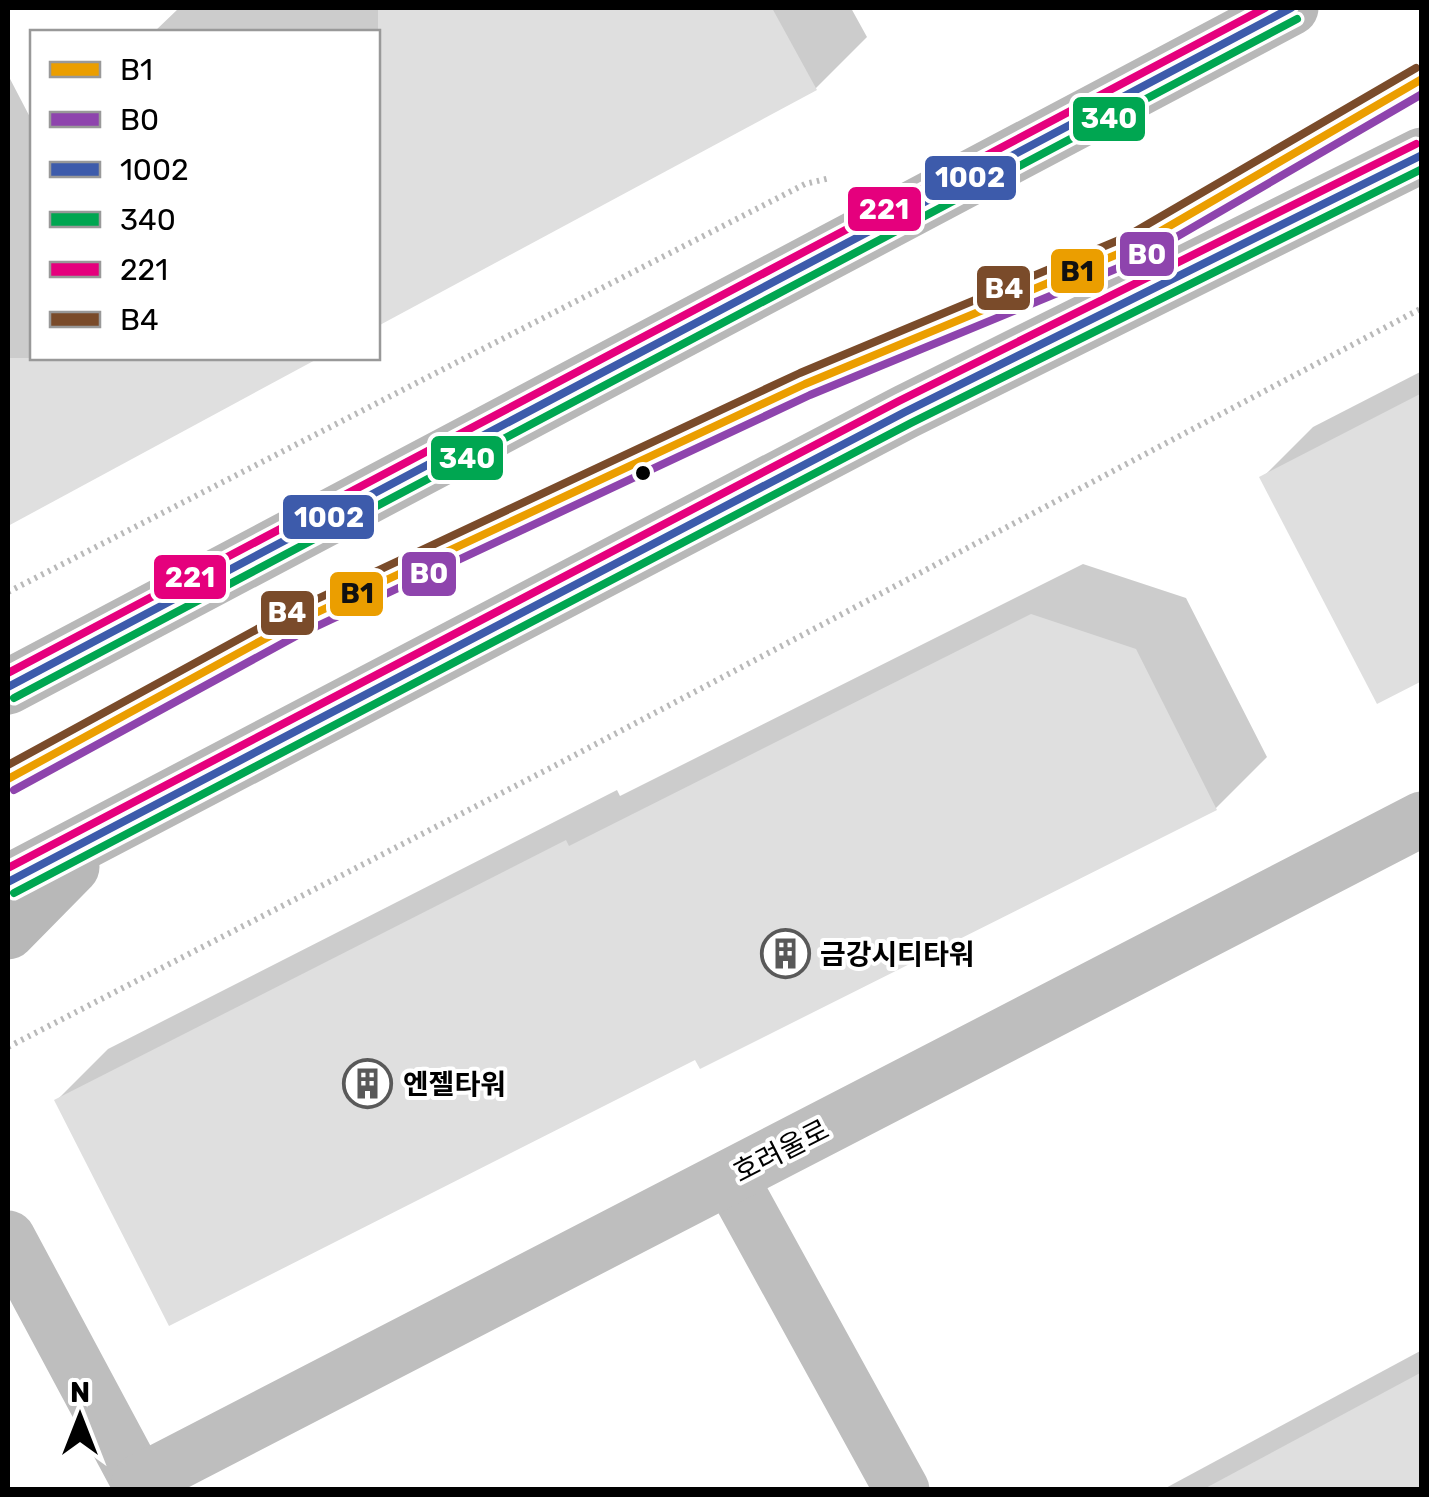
<svg xmlns="http://www.w3.org/2000/svg" width="1429" height="1497" viewBox="0 0 1429 1497" font-family="Rubik,'Noto Sans KR',sans-serif">
  <style>
    .shadow { fill: #0003 }
    .building { fill: #dfdfdf }
    .lines { fill: none; stroke-linecap: round; stroke-linejoin: round }
    .path { stroke: #b9b9b9; stroke-width: 6; stroke-dasharray: 2.5 5; stroke-linecap: butt }
    .lane { stroke: #bebebe; stroke-width: 32 }
    .street { stroke: #bebebe; stroke-width: 55 }
    .secondary { stroke: #b8b8b8; stroke-width: 55 }
    .bus-1-casing { stroke: #fff; stroke-width: 15 }
    .bus-2-casing { stroke: #fff; stroke-width: 15 }
    .bus-3-casing { stroke: #fff; stroke-width: 15 }
    .bus-4-casing { stroke: #fff; stroke-width: 15 }
    .bus-5-casing { stroke: #fff; stroke-width: 15 }
    .bus-6-casing { stroke: #fff; stroke-width: 15 }
    .bus-1 { stroke: #eb9e00; stroke-width: 8 }
    .bus-2 { stroke: #8e44ad; stroke-width: 8 }
    .bus-3 { stroke: #3d5bab; stroke-width: 8 }
    .bus-4 { stroke: #00a651; stroke-width: 8 }
    .bus-5 { stroke: #e5007d; stroke-width: 8 }
    .bus-6 { stroke: #7a4b2a; stroke-width: 8 }
    .bus-dot { fill: #000; stroke: #fff; stroke-width: 4 }
    .labels { text-anchor: middle; dominant-baseline: central; stroke-width: 8; stroke-linejoin: round; paint-order: stroke }
    .poi-label { font-size: 28px; font-weight: bold; fill: #000; stroke: #fff; text-anchor: start }
    .street-label { font-size: 28px; fill: #000; stroke: #fff }
    .line-badge { stroke: #fff; stroke-width: 4 }
    .badge-label { font-size: 28px; text-anchor: middle; font-weight: bold; fill: #fff }
    .pale-badge-label { font-size: 28px; text-anchor: middle; font-weight: bold; fill: #111 }
  </style>
  <rect width="100%" height="100%" fill="#fff"/>
  <!-- shadow -->
  <g class="shadow">
    <polygon points="179,8 851,8 867,37 816,88 378,324 378,32 154,32"/>
    <polygon points="8,75 32,121 32,358 316,358 8,524"/>
    <polygon points="1422,371 1422,678 1262,478 1313,427"/>
    <polygon points="1083,564 1186,598 1267,757 1216,808 701,1065 697,1057 57,1100 108,1049 617,790 620,796"/>
    <polygon points="1422,1350 1422,1490 1162,1490"/>
  </g>
  <!-- building -->
  <g class="building">
    <polygon points="378,8 772,8 817,90 378,326"/>
    <polygon points="8,358 319,358 8,526"/>
    <polygon points="1422,393 1422,681 1377,704 1259,477"/>
    <polygon points="1031,614 1136,649 1217,810 700,1069 695,1060 169,1326 54,1100 566,840 569,846"/>
    <polygon points="1422,1372 1422,1490 1202,1490"/>
  </g>
  <g class="lines">
    <!-- path -->
    <g class="path">
      <polyline points="8,592 805,184 830,178"/>
      <polyline points="8,1047 560,763 1422,308"/>
    </g>
    <!-- lane -->
    <polyline class="lane" points="8,779 290,625 805,384 1130,249 1422,79"/>
    <!-- street -->
    <g class="street">
      <polyline points="730,1177 902,1490"/>
      <polyline points="8,1238 143,1490"/>
      <polyline points="139,1482 1422,819"/>
    </g>
    <!-- secondary -->
    <g class="secondary">
      <polyline points="8,687 1291,8"/>
      <polyline points="8,882 905,412 1422,155"/>
      <polyline points="8,932 72,867"/>
    </g>
    <defs>
      <polyline id="bus-1" points="8,779 290,625 805,384 1130,249 1422,79"/>
      <polyline id="bus-2" points="14,790 296,636 810,395 1135,261 1422,94"/>
      <g id="bus-3">
        <polyline points="8,687 1291,8"/>
        <polyline points="8,882 905,412 1422,155"/>
      </g>
      <g id="bus-4">
        <polyline points="14,698 1297,19"/>
        <polyline points="14,893 911,423 1422,169"/>
      </g>
      <g id="bus-5">
        <polyline points="8,673 1265,8"/>
        <polyline points="8,868 899,401 1416,144"/>
      </g>
      <polyline id="bus-6" points="8,765 285,614 800,373 1124,238 1416,68"/>
    </defs>
    <!-- bus-1 casing -->
    <use href="#bus-1" class="bus-1-casing"/>
    <!-- bus-2 casing -->
    <use href="#bus-2" class="bus-2-casing"/>
    <!-- bus-3 casing -->
    <use href="#bus-3" class="bus-3-casing"/>
    <!-- bus-4 casing -->
    <use href="#bus-4" class="bus-4-casing"/>
    <!-- bus-5 casing -->
    <use href="#bus-5" class="bus-5-casing"/>
    <!-- bus-6 casing -->
    <use href="#bus-6" class="bus-6-casing"/>
    <!-- bus-1 -->
    <use href="#bus-1" class="bus-1"/>
    <!-- bus-2 -->
    <use href="#bus-2" class="bus-2"/>
    <!-- bus-3 -->
    <use href="#bus-3" class="bus-3"/>
    <!-- bus-4 -->
    <use href="#bus-4" class="bus-4"/>
    <!-- bus-5 -->
    <use href="#bus-5" class="bus-5"/>
    <!-- bus-6 -->
    <use href="#bus-6" class="bus-6"/>
  </g>
  <!-- icons -->
  <defs>
    <symbol id="building-ring" viewBox="-11 -11 22 22"><circle r="9.5" fill="#fff" stroke="#595959" stroke-width="1.5"/><path d="M-4-6H4V6H1V3H-1V6H-4ZM-2.5-4.3h1.7v1.8h-1.7ZM.8-4.3h1.7v1.8H.8ZM-2.5-1h1.7V.8h-1.7ZM.8-1h1.7V.8H.8Z" fill="#595959"/></symbol>
  </defs>
  <g fill-rule="evenodd">
    <use href="#building-ring" x="758" y="926" width="55" height="55"/>
    <use href="#building-ring" x="340" y="1056" width="55" height="55"/>
  </g>
  <!-- markers -->
  <circle class="bus-dot" cx="643" cy="473" r="9"/>
  <g class="labels">
    <!-- poi labels -->
    <g class="poi-label">
      <text x="820" y="954">금강시티타워</text>
      <text x="403" y="1084">엔젤타워</text>
    </g>
    <!-- street labels -->
    <g class="street-label">
      <text transform="translate(781 1151) rotate(-27)">호려울로</text>
    </g>
  </g>
  <g class="line-badge">
    <rect x="1071" y="95" width="76" height="48" rx="10" fill="#00a651"/>
    <rect x="923" y="154" width="95" height="48" rx="10" fill="#3d5bab"/>
    <rect x="846" y="185" width="77" height="48" rx="10" fill="#e5007d"/>
    <rect x="1118" y="230" width="58" height="48" rx="10" fill="#8e44ad"/>
    <rect x="1049" y="247" width="57" height="48" rx="10" fill="#eb9e00"/>
    <rect x="975" y="264" width="57" height="48" rx="10" fill="#7a4b2a"/>
    <rect x="429" y="434" width="76" height="48" rx="10" fill="#00a651"/>
    <rect x="281" y="493" width="95" height="48" rx="10" fill="#3d5bab"/>
    <rect x="400" y="550" width="58" height="48" rx="10" fill="#8e44ad"/>
    <rect x="152" y="553" width="76" height="48" rx="10" fill="#e5007d"/>
    <rect x="328" y="570" width="57" height="48" rx="10" fill="#eb9e00"/>
    <rect x="259" y="589" width="57" height="48" rx="10" fill="#7a4b2a"/>
  </g>
  <g class="badge-label">
    <text x="1109" y="128">340</text>
    <text x="970" y="187">1002</text>
    <text x="884" y="219">221</text>
    <text x="1147" y="264">B0</text>
    <text x="1004" y="298">B4</text>
    <text x="467" y="468">340</text>
    <text x="329" y="527">1002</text>
    <text x="429" y="583">B0</text>
    <text x="190" y="587">221</text>
    <text x="287" y="622">B4</text>
  </g>
  <g class="pale-badge-label">
    <text x="1077" y="281">B1</text>
    <text x="357" y="603">B1</text>
  </g>
  <!-- border -->
  <rect width="1429" height="1497" fill="none" stroke="#000000" stroke-width="20"/>
  <!-- legend -->
  <rect x="30" y="30" width="350" height="330" fill="#ffffff" stroke="#999999" stroke-width="2.5"/>
  <rect x="50" y="62" width="50" height="15" fill="#eb9e00" stroke="#999999" stroke-width="2.5"/>
  <text x="120" y="80" font-size="30" fill="#000000">B1</text>
  <rect x="50" y="112" width="50" height="15" fill="#8e44ad" stroke="#999999" stroke-width="2.5"/>
  <text x="120" y="130" font-size="30" fill="#000000">B0</text>
  <rect x="50" y="162" width="50" height="15" fill="#3d5bab" stroke="#999999" stroke-width="2.5"/>
  <text x="120" y="180" font-size="30" fill="#000000">1002</text>
  <rect x="50" y="212" width="50" height="15" fill="#00a651" stroke="#999999" stroke-width="2.5"/>
  <text x="120" y="230" font-size="30" fill="#000000">340</text>
  <rect x="50" y="262" width="50" height="15" fill="#e5007d" stroke="#999999" stroke-width="2.5"/>
  <text x="120" y="280" font-size="30" fill="#000000">221</text>
  <rect x="50" y="312" width="50" height="15" fill="#7a4b2a" stroke="#999999" stroke-width="2.5"/>
  <text x="120" y="330" font-size="30" fill="#000000">B4</text>
  <!-- north arrow -->
  <g transform="translate(80 1417)" stroke="#ffffff" stroke-width="8" paint-order="stroke">
  <path d="M0-8L18 38L0 25L-18 38Z" fill="#000000"/>
  <text y="-15" font-size="28" font-weight="bold" text-anchor="middle" fill="#000000">N</text>
  </g>
</svg>
